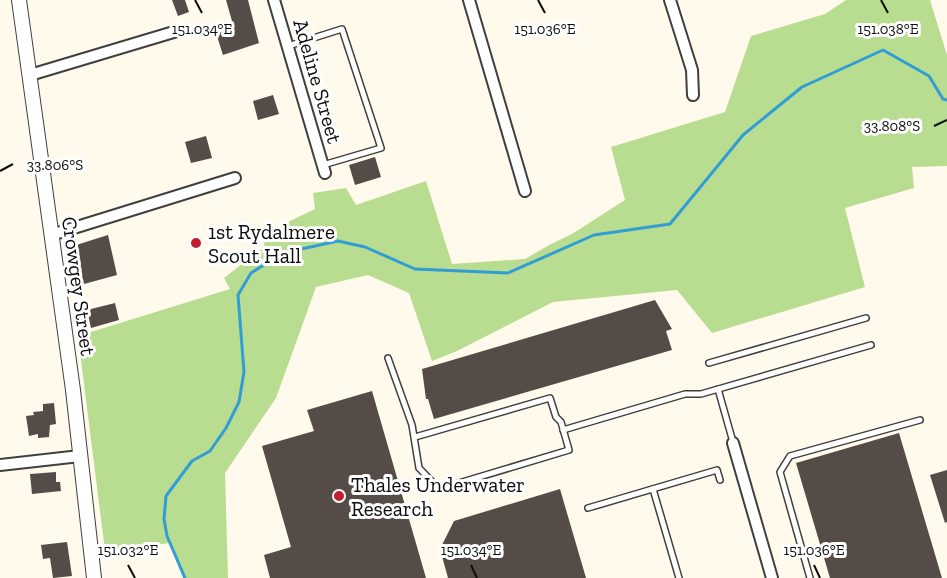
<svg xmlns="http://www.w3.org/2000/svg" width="947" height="578" viewBox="0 0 947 578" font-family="'Zilla Slab',serif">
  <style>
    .forest { fill: #b8dd91 }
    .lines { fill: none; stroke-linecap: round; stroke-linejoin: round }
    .stream { stroke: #309ed4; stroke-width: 3 }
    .building { fill: #554c48 }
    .service-casing { stroke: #3f3f3f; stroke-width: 8 }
    .minor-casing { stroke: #3f3f3f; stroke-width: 14 }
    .tertiary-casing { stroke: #3f3f3f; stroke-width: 16 }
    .service { stroke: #fff; stroke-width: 5 }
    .minor { stroke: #fff; stroke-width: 10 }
    .tertiary { stroke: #fff; stroke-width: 14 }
    .ticks { fill: none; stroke: #0c0c0c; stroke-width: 2 }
    .poi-dot { fill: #c31d30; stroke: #fff; stroke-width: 2 }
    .labels { text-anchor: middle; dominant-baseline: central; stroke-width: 6; stroke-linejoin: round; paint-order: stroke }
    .street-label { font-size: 21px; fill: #0c0c0c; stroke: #fff }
    .poi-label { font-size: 21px; fill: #0c0c0c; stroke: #fff; text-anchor: start }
    .ticks-label { font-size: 15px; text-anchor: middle; fill: #0c0c0c; stroke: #fff; stroke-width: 6; stroke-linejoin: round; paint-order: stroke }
  </style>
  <rect width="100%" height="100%" fill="#fffaeb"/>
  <!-- forest -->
  <polygon class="forest" points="846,0 930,0 947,55 947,166 912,167 914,188 845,208 865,287 712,333 677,290 553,302 457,351 432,361 409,293 368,275 316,287 276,398 225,473 228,578 183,578 170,543 105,551 78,336 230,289 224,278 264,247 265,233 315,209 313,193 346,188 356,205 426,181 452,264 525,259 551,244 572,234 625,200 611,147 725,112 751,36 825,14"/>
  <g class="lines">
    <!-- stream -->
    <polyline class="stream" points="185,578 167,536 164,519 166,496 192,461 210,451 226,428 239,402 244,372 238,295 251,273 283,253 338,241 365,247 415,269 508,273 594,235 670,224 743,135 802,87 883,50 929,76 943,99 947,100"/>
  </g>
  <!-- building -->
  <g class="building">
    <polygon points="172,0 185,0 189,12 178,16"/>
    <polygon points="226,0 248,0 259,43 223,55 216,33 234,28"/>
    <polygon points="273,95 279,114 258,120 253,101"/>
    <polygon points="206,136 212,158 191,163 185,142"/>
    <polygon points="375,157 381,177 355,185 349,165"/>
    <polygon points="108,235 117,275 84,284 73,246"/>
    <polygon points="655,300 672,329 666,331 672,350 434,419 428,399 426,399 422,369"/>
    <polygon points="115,303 119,320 91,328 87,310"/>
    <polygon points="372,391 426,578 270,578 264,555 291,547 262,446 314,431 307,410"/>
    <polygon points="54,403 56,424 50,425 49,437 38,438 38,434 29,436 26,416 34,415 33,412 43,411 43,404"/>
    <polygon points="899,433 942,578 830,578 796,463"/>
    <polygon points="947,470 947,522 945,523 930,475"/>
    <polygon points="56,472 56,482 60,482 61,491 32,494 30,474"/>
    <polygon points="560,489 586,578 448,578 440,549 454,521"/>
    <polygon points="67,542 72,576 53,578 50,558 43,559 41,545"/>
  </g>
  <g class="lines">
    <defs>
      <g id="service">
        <polyline points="288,46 342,29 381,148 323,165"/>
        <polyline points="388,358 412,425 419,468 439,489 569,450 561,422 556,417 550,398 415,437"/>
        <polyline points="709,363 866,318"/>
        <polyline points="718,389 733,442"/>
        <polyline points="563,430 685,394 701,394 871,345"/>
        <polyline points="653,489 679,578"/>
        <polyline points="588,508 717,470 720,480"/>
        <polyline points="810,578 780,472 790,456 920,420"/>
      </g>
      <g id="minor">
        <polyline points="274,0 325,173"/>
        <polyline points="469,0 525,191"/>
        <polyline points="670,0 692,70 693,95"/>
        <polyline points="30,75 177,31"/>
        <polyline points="51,235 235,178"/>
        <polyline points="733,443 772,578"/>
        <polyline points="0,465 80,456"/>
      </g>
      <polyline id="tertiary" points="19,0 73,390 94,578"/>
    </defs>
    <!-- service casing -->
    <use href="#service" class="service-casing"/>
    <!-- minor casing -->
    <use href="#minor" class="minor-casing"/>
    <!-- tertiary casing -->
    <use href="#tertiary" class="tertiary-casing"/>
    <!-- service -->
    <use href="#service" class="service"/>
    <!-- minor -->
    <use href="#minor" class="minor"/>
    <!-- tertiary -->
    <use href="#tertiary" class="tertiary"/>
  </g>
  <!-- ticks -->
  <path class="ticks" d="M 195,0 L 202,13M 538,0 L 545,13M 881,0 L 888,13M 934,126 L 947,120M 0,171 L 13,164M 128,565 L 135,578M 471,565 L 477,578M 814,565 L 820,578"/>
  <!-- markers -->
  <g class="poi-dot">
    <circle cx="196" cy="243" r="6"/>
    <circle cx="339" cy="496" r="6"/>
  </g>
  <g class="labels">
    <!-- street labels -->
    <g class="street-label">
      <text transform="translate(318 81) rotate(74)">Adeline Street</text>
      <text transform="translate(79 286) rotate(82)">Crowgey Street</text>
    </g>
    <!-- poi labels -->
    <g class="poi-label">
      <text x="208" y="231">1st Rydalmere<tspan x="208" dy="24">Scout Hall</tspan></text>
      <text x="351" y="484">Thales Underwater<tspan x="351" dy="24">Research</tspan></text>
    </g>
  </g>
  <g class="ticks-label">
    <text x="888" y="34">151.038°E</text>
    <text x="202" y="34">151.034°E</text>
    <text x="545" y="34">151.036°E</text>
    <text x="892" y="131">33.808°S</text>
    <text x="55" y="170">33.806°S</text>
    <text x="128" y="555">151.032°E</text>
    <text x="471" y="555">151.034°E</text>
    <text x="814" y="555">151.036°E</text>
  </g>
</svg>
